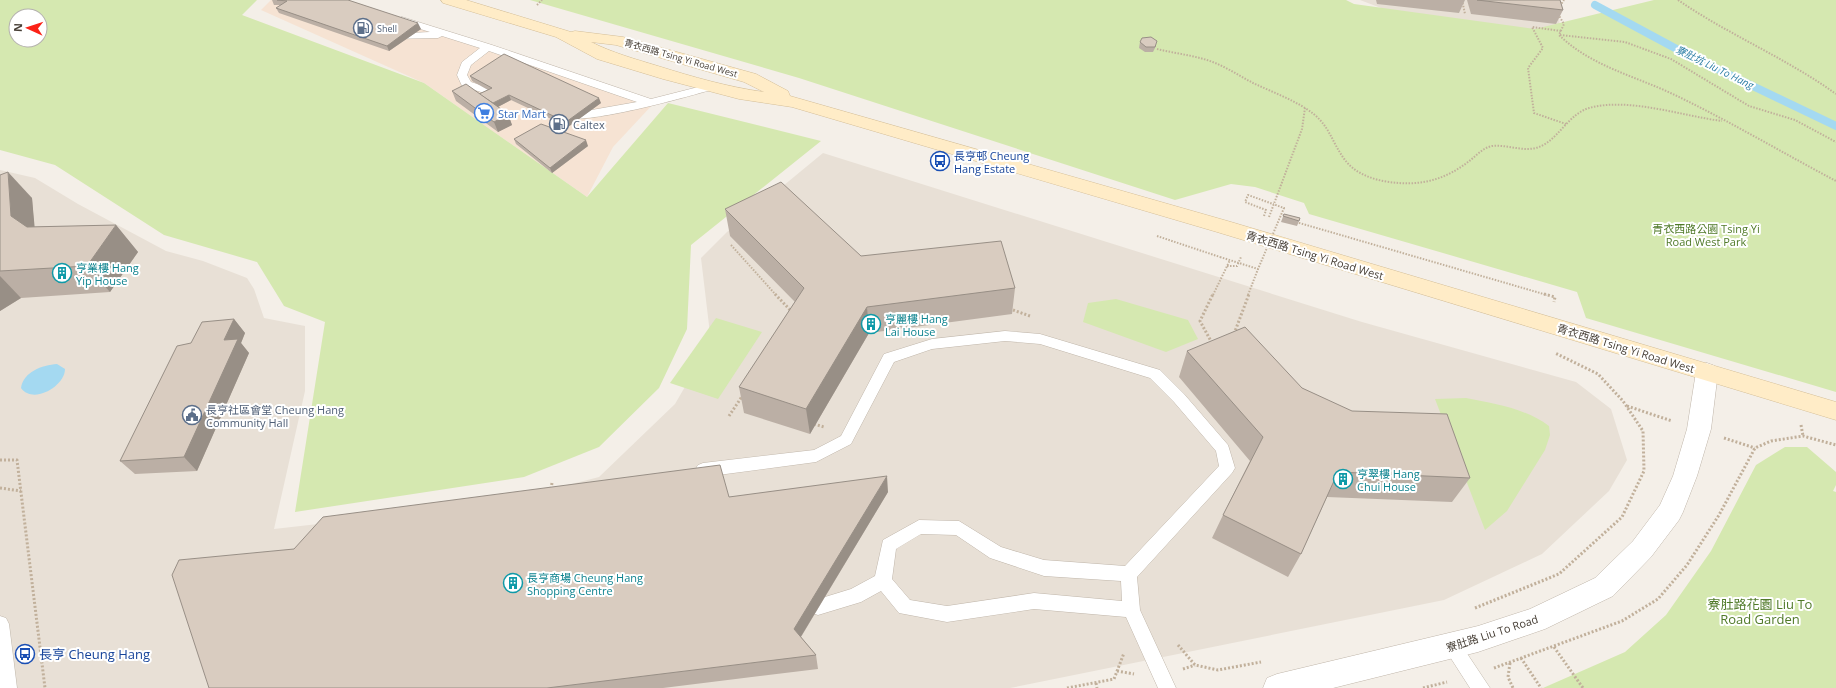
<svg xmlns="http://www.w3.org/2000/svg" width="1836" height="688" viewBox="0 0 1836 688" font-family="'Open Sans','Noto Sans TC',sans-serif">
  <style>
    .residential { fill: #e8e0d6 }
    .commercial { fill: #f6e3d3 }
    .green { fill: #d5e8b0; fill-rule: evenodd }
    .water { fill: #a4d9f1 }
    .lines { fill: none; stroke-linecap: round; stroke-linejoin: round }
    .stream { stroke: #a4d9f1; stroke-width: 8 }
    .lane-casing { stroke: #c0b6aa; stroke-width: 1 }
    .street-casing { stroke: #c0b6aa; stroke-width: 1 }
    .secondary-casing { stroke: #d4be97; stroke-width: 1 }
    .path-far1 { stroke: #c1b09b; stroke-width: 2; stroke-dasharray: 1.5 1.5; stroke-linecap: butt }
    .path { stroke: #c1b09b; stroke-width: 3; stroke-dasharray: 2 2; stroke-linecap: butt }
    .lane { fill: #fff; fill-rule: evenodd }
    .street { fill: #fff; fill-rule: evenodd }
    .secondary { fill: #ffecc7; fill-rule: evenodd }
    .path-bridge { stroke: #c1b09b; stroke-width: 2; stroke-dasharray: 1.5 1.5; stroke-linecap: butt }
    .wall { fill: #bbafa5 }
    .shaded-wall { fill: #988f86 }
    .building { fill: #d9ccc0; stroke: #988f86 }
    .labels { text-anchor: middle; dominant-baseline: central; stroke-width: 4; stroke-linejoin: round; paint-order: stroke }
    .far-service-label { font-size: 9px; fill: #4e5e75; stroke: #fff; text-anchor: start }
    .far-street-label { font-size: 9px; fill: #473f36; stroke: #fff }
    .far-water-label { font-size: 10px; font-style: italic; fill: #2b7da5; stroke: #fff }
    .shop-label { font-size: 11px; fill: #366cbe; stroke: #fff; text-anchor: start }
    .service-label { font-size: 11px; fill: #4e5e75; stroke: #fff; text-anchor: start }
    .transit-label { font-size: 11px; fill: #164399; stroke: #fff; text-anchor: start }
    .park-label { font-size: 11px; fill: #507a29; stroke: #fff }
    .street-label { font-size: 11px; fill: #473f36; stroke: #fff }
    .culture-label { font-size: 11px; fill: #0d838f; stroke: #fff; text-anchor: start }
    .near-park-label { font-size: 13px; fill: #507a29; stroke: #fff }
    .near-transit-label { font-size: 13px; fill: #164399; stroke: #fff; text-anchor: start }
  </style>
  <rect width="100%" height="100%" fill="#f4efe8"/>
  <!-- residential -->
  <g class="residential">
    <polygon points="1360,0 1557,0 1560,26 1549,33 1397,14"/>
    <polygon points="823,153 1362,322 1576,382 1611,409 1627,460 1609,491 1542,554 1444,600 1010,688 0,688 0,170 35,178 78,204 166,251 203,261 247,278 254,289 264,318 305,326 305,391 274,529 494,504 599,477 675,404 711,342 701,258 727,232"/>
  </g>
  <!-- commercial -->
  <polygon class="commercial" points="271,0 338,0 655,102 613,147 587,197 424,83 261,10"/>
  <!-- green -->
  <g class="green">
    <path d="M 0,0 L 257,0 L 242,15 L 424,83 L 587,197 L 668,103 L 821,141 L 691,245 L 687,329 L 659,388 L 599,447 L 524,477 L 295,512 L 325,322 L 284,306 L 257,262 L 164,235 L 55,165 L 0,150 ZM 16,16 L 40,16 L 40,40 L 16,40 Z"/>
    <polygon points="530,0 1346,0 1354,4 1535,29 1654,0 1836,0 1836,392 1586,318 1577,292 1309,214 1304,203 1255,187 1231,184 1175,200 799,78"/>
    <polygon points="1116,299 1188,320 1198,339 1166,352 1083,322 1088,303"/>
    <polygon points="716,318 762,332 718,399 670,383"/>
    <path d="M 1466,398 C 1495,404 1525,408 1549,426 L 1550,435 L 1545,450 L 1507,511 L 1485,530 L 1435,399 Z"/>
    <polygon points="1785,447 1807,447 1836,472 1836,485 1833,491 1836,492 1836,688 1543,688 1625,652 1666,615 1711,551 1756,465"/>
  </g>
  <!-- water -->
  <path class="water" d="M 57,364 L 65,369 C 65,386 33,405 21,388 C 23,372 42,365 57,364 Z"/>
  <g class="lines">
    <!-- stream -->
    <polyline class="stream" points="1595,5 1686,54 1836,126"/>
    <defs>
      <g id="lane">
        <path d="M 402,17 L 492,45 L 651,99 L 710,84 L 716,87 L 714,89 C 694,95 571,130 560,115 L 562,113 L 586,111 L 637,102 L 489,51 L 471,65 L 467,75 L 471,82 L 508,94 L 510,96 L 508,98 L 500,98 L 462,86 L 457,75 L 462,62 L 480,48 L 442,36 L 438,38 L 387,39 L 386,37 L 387,35 L 391,34 L 430,32 L 398,22 L 397,20 Z"/>
        <path d="M 1005,331 L 1040,334 L 1160,370 L 1184,394 L 1228,445 L 1235,468 L 1232,473 L 1137,577 L 1140,610 L 1176,688 L 1158,688 L 1126,617 L 1034,609 L 947,622 L 899,613 L 881,591 L 861,602 L 818,615 L 812,613 L 809,607 L 812,601 L 851,589 L 875,576 L 883,540 L 919,520 L 959,521 L 1001,547 L 1044,560 L 1125,566 L 1219,466 L 1216,451 L 1174,402 L 1150,378 L 1040,344 L 1005,341 L 932,349 L 894,362 L 851,444 L 816,462 L 703,477 L 698,475 L 695,470 L 698,465 L 703,463 L 814,450 L 841,436 L 884,354 L 932,339 ZM 921,534 L 956,535 L 990,558 L 1044,576 L 1121,581 L 1122,601 L 1034,593 L 947,606 L 910,600 L 892,579 L 896,549 Z"/>
        <polygon points="0,616 6,618 9,624 17,688 0,688"/>
        <polygon points="1452,638 1458,640 1490,688 1470,688 1443,646 1446,640"/>
      </g>
      <polygon id="street" points="1707,363 1715,366 1718,372 1711,429 1697,476 1683,512 1679,520 1651,557 1613,596 1545,629 1478,652 1333,688 1263,688 1267,678 1277,674 1478,626 1530,609 1595,578 1633,541 1660,505 1673,476 1687,429 1696,372 1699,366"/>
      <path id="secondary" d="M 441,0 L 466,0 L 571,32 L 575,31 L 623,37 L 756,74 L 788,91 L 790,96 L 1231,222 L 1836,402 L 1836,420 L 1217,232 L 792,107 L 739,99 L 663,79 L 597,59 L 556,37 L 443,3 ZM 591,42 L 616,45 L 744,82 L 764,92 C 728,87 693,77 658,66 C 635,59 613,53 591,42 Z"/>
    </defs>
    <!-- lane casing -->
    <use href="#lane" class="lane-casing"/>
    <!-- street casing -->
    <use href="#street" class="street-casing"/>
    <!-- secondary casing -->
    <use href="#secondary" class="secondary-casing"/>
    <!-- path-far1 -->
    <g class="path-far1">
      <polyline points="1462,0 1465,14"/>
      <path d="M 1678,0 C 1729,35 1786,58 1836,94"/>
      <polyline points="537,5 542,0"/>
      <polyline points="1560,6 1564,0"/>
      <path d="M 1558,14 L 1564,24 L 1559,35 C 1592,67 1636,76 1677,96 C 1731,122 1783,153 1836,181"/>
      <polyline points="1561,31 1532,27 1543,48 1528,68 1534,113 1566,124"/>
      <polyline points="1560,35 1625,42 1671,59 1749,106 1795,120 1836,142"/>
      <path d="M 1157,49 C 1173,53 1191,55 1207,60 C 1223,65 1238,75 1253,83 C 1270,91 1289,98 1305,108 C 1330,123 1330,140 1345,160 C 1357,176 1380,182 1399,183 C 1425,185 1447,178 1468,162 C 1475,157 1482,148 1492,146 C 1510,144 1528,155 1545,144 C 1561,134 1570,114 1589,108 C 1629,97 1682,116 1722,121"/>
      <polyline points="1264,216 1266,210 1245,202 1248,195 1273,204"/>
      <polyline points="1269,217 1302,129 1305,108"/>
      <polyline points="1296,222 1547,295"/>
      <polyline points="1157,236 1220,257"/>
      <polyline points="731,245 776,295"/>
      <polyline points="1227,266 1237,266 1241,257"/>
      <polyline points="1213,295 1230,260"/>
      <polyline points="1248,295 1258,269"/>
    </g>
    <!-- path -->
    <g class="path">
      <polyline points="775,294 792,312"/>
      <polyline points="1544,294 1555,297 1554,302"/>
      <polyline points="1013,310 1030,316"/>
      <polyline points="1234,334 1249,294"/>
      <polyline points="1212,343 1200,321 1213,294"/>
      <polyline points="1627,406 1672,421"/>
      <polyline points="729,416 743,395"/>
      <polyline points="814,424 824,427"/>
      <polyline points="1801,425 1803,436"/>
      <polyline points="1724,438 1755,448"/>
      <polyline points="0,460 17,460 45,688"/>
      <polyline points="0,488 21,491"/>
      <polyline points="551,489 552,483"/>
      <polyline points="1475,608 1559,574 1622,517 1644,471 1643,431 1623,401 1598,374 1555,353"/>
      <polyline points="1178,645 1195,665 1218,670 1261,662"/>
      <polyline points="1554,647 1583,688"/>
      <polyline points="1521,658 1541,688"/>
      <polyline points="1510,663 1508,677 1513,688"/>
      <polyline points="1494,668 1622,621 1658,599 1687,565 1719,515 1755,448 1771,441 1803,436 1836,445"/>
      <polyline points="1183,669 1195,665"/>
      <polyline points="1117,671 1134,674"/>
      <polyline points="1096,683 1097,688"/>
      <polyline points="1067,688 1114,679 1124,653"/>
      <polyline points="1423,688 1447,682"/>
    </g>
    <!-- lane -->
    <use href="#lane" class="lane"/>
    <!-- street -->
    <use href="#street" class="street"/>
    <!-- secondary -->
    <use href="#secondary" class="secondary"/>
    <!-- path-bridge -->
    <polyline class="path-bridge" points="1220,257 1258,269 1284,208 1273,204"/>
  </g>
  <!-- wall -->
  <g class="wall">
    <polygon points="272,0 348,0 421,29 389,51 279,13 276,8 280,5 274,5"/>
    <polygon points="1376,0 1465,0 1459,13 1377,4"/>
    <polygon points="1467,0 1560,0 1563,10 1556,24 1471,14"/>
    <polygon points="1140,42 1156,46 1153,52 1145,52 1139,48"/>
    <polygon points="470,76 601,103 568,127 511,100 498,107 508,114 512,125 498,132 456,101 452,91 479,94 488,90 472,81"/>
    <polygon points="514,139 588,146 552,173 516,144"/>
    <polygon points="0,175 32,198 34,227 116,225 138,252 110,292 21,298 0,311"/>
    <polygon points="725,209 861,256 1015,288 1012,314 869,333 810,434 744,413 739,387 795,302 730,236"/>
    <polygon points="1284,214 1299,221 1297,226 1281,222"/>
    <polygon points="234,319 245,333 241,343 249,353 197,471 135,474 120,461 191,343"/>
    <polygon points="1187,351 1302,388 1470,478 1452,502 1327,497 1301,554 1288,577 1212,538 1223,515 1250,461 1179,377"/>
    <polygon points="888,492 801,637 816,655 818,669 663,688 209,688 294,549 729,497"/>
  </g>
  <!-- shaded-wall -->
  <g class="shaded-wall">
    <polygon points="418,23 421,29 389,51 387,46"/>
    <polygon points="509,95 511,100 492,110 490,105"/>
    <polygon points="599,98 601,103 568,127 566,122"/>
    <polygon points="508,114 512,125 498,132 494,122"/>
    <polygon points="586,140 588,146 552,173 550,168"/>
    <polygon points="8,172 32,198 36,242 11,216"/>
    <polygon points="116,225 138,252 110,292 87,266"/>
    <polygon points="0,276 21,298 0,311"/>
    <polygon points="867,307 869,333 810,434 806,409"/>
    <polygon points="234,319 245,333 241,343 249,353 197,471 184,457 224,340"/>
    <polygon points="887,476 888,492 797,643 794,629"/>
  </g>
  <!-- building -->
  <g class="building">
    <polygon points="277,0 348,0 418,23 387,46 276,8 287,1"/>
    <polygon points="1477,0 1560,0 1563,10"/>
    <polygon points="1151,37 1157,41 1155,47 1146,47 1140,42 1142,38"/>
    <polygon points="504,54 599,98 566,122 509,95 493,103 479,94 492,88 470,76"/>
    <polygon points="466,84 508,114 494,122 452,91"/>
    <polygon points="541,124 586,140 550,168 514,139"/>
    <polygon points="8,172 11,216 27,227 116,225 87,266 0,271 0,175"/>
    <polygon points="781,182 861,256 1001,241 1015,288 867,307 806,409 739,387 804,288 725,209"/>
    <polygon points="1284,214 1300,218 1299,221 1283,216"/>
    <polygon points="234,319 224,340 238,339 184,457 120,461 177,346 191,343 202,322"/>
    <polygon points="1245,327 1302,388 1352,411 1447,414 1470,478 1338,472 1301,554 1223,515 1263,437 1187,351"/>
    <polygon points="720,465 729,497 887,476 794,629 816,655 547,688 209,688 172,575 179,560 294,549 323,517"/>
  </g>
  <!-- icons -->
  <defs>
    <symbol id="fuel-ring" viewBox="-11 -11 22 22"><circle r="9.5" fill="#fff" stroke="#5c6f8a" stroke-width="1.5"/><path d="M-5.5-6h7V0h2V4h1.3V-2.5L3-4.5l.8-.8L6-3V5H2.5V1h-1V6h-7ZM-4.2-4.7v3.2H.2V-4.7Z" fill="#5c6f8a"/></symbol>
    <symbol id="supermarket-ring" viewBox="-11 -11 22 22"><circle r="9.5" fill="#fff" stroke="#3f7fe0" stroke-width="1.5"/><path d="M-6-5.5h2.5l.6 2H6L4.5 2H-2.5L-4.4-4H-6ZM-1.5 3.2a1.3 1.3 0 1 0 .1 0ZM3 3.2a1.3 1.3 0 1 0 .1 0Z" fill="#3f7fe0"/></symbol>
    <symbol id="bus-ring" viewBox="-11 -11 22 22"><circle r="9.5" fill="#fff" stroke="#1a4fb4" stroke-width="1.5"/><path d="M-5-6H5V4H4V6H2V4H-2V6H-4V4H-5ZM-3.5-4V0h7V-4ZM-3.5 1.2v1.5H-2V1.2ZM2 1.2v1.5H3.5V1.2Z" fill="#1a4fb4"/></symbol>
    <symbol id="building-ring" viewBox="-11 -11 22 22"><circle r="9.5" fill="#fff" stroke="#0f9aa8" stroke-width="1.5"/><path d="M-4-6H4V6H1V3H-1V6H-4ZM-2.5-4.3h1.7v1.8h-1.7ZM.8-4.3h1.7v1.8H.8ZM-2.5-1h1.7V.8h-1.7ZM.8-1h1.7V.8H.8Z" fill="#0f9aa8"/></symbol>
    <symbol id="civic-ring" viewBox="-11 -11 22 22"><circle r="9.5" fill="#fff" stroke="#5c6f8a" stroke-width="1.5"/><path d="M-.6-6.5H3V-4.5H.6V-3L4-1V1h2V6H-6V1h2V-1L-.6-3ZM-1.2 2.5V6h2.4V2.5Z" fill="#5c6f8a"/></symbol>
  </defs>
  <g fill-rule="evenodd">
    <use href="#fuel-ring" x="352" y="17" width="22" height="22"/>
    <use href="#supermarket-ring" x="473" y="102" width="22" height="22"/>
    <use href="#fuel-ring" x="548" y="113" width="22" height="22"/>
    <use href="#bus-ring" x="929" y="150" width="22" height="22"/>
    <use href="#building-ring" x="51" y="262" width="22" height="22"/>
    <use href="#building-ring" x="860" y="313" width="22" height="22"/>
    <use href="#civic-ring" x="181" y="404" width="22" height="22"/>
    <use href="#building-ring" x="1332" y="468" width="22" height="22"/>
    <use href="#building-ring" x="502" y="572" width="22" height="22"/>
    <use href="#bus-ring" x="14" y="643" width="22" height="22"/>
  </g>
  <g class="labels">
    <!-- far-service labels -->
    <g class="far-service-label">
      <text x="377" y="28">Shell</text>
    </g>
    <!-- far-street labels -->
    <g class="far-street-label">
      <text transform="translate(681 58) rotate(16)">青衣西路 Tsing Yi Road West</text>
    </g>
    <!-- far-water labels -->
    <g class="far-water-label">
      <text transform="translate(1715 67) rotate(26)">寮肚坑 Liu To Hang</text>
    </g>
    <!-- shop labels -->
    <g class="shop-label">
      <text x="498" y="113">Star Mart</text>
    </g>
    <!-- service labels -->
    <g class="service-label">
      <text x="573" y="124">Caltex</text>
      <text x="206" y="409">長亨社區會堂 Cheung Hang<tspan x="206" dy="13">Community Hall</tspan></text>
    </g>
    <!-- transit labels -->
    <g class="transit-label">
      <text x="954" y="155">長亨邨 Cheung<tspan x="954" dy="13">Hang Estate</tspan></text>
    </g>
    <!-- park labels -->
    <g class="park-label">
      <text x="1706" y="228">青衣西路公園 Tsing Yi<tspan x="1706" dy="13">Road West Park</tspan></text>
    </g>
    <!-- street labels -->
    <g class="street-label">
      <text transform="translate(1315 255) rotate(17)">青衣西路 Tsing Yi Road West</text>
      <text transform="translate(1626 348) rotate(17)">青衣西路 Tsing Yi Road West</text>
      <text transform="translate(1492 633) rotate(-18)">寮肚路 Liu To Road</text>
    </g>
    <!-- culture labels -->
    <g class="culture-label">
      <text x="76" y="267">亨業樓 Hang<tspan x="76" dy="13">Yip House</tspan></text>
      <text x="885" y="318">亨麗樓 Hang<tspan x="885" dy="13">Lai House</tspan></text>
      <text x="1357" y="473">亨翠樓 Hang<tspan x="1357" dy="13">Chui House</tspan></text>
      <text x="527" y="577">長亨商場 Cheung Hang<tspan x="527" dy="13">Shopping Centre</tspan></text>
    </g>
    <!-- near-park labels -->
    <g class="near-park-label">
      <text x="1760" y="604">寮肚路花園 Liu To<tspan x="1760" dy="15">Road Garden</tspan></text>
    </g>
    <!-- near-transit labels -->
    <g class="near-transit-label">
      <text x="39" y="654">長亨 Cheung Hang</text>
    </g>
  </g>
  <!-- north arrow -->
  <g transform="translate(28 28) rotate(273)"><circle r="19" fill="#ffffff" stroke="#b5b2af"/>
  <path d="M0-3L7 15L0 10L-7 15Z" fill="#fb2217"/>
  <text y="-6" font-size="11" font-weight="bold" text-anchor="middle" fill="#473f36">N</text>
  </g>
</svg>
